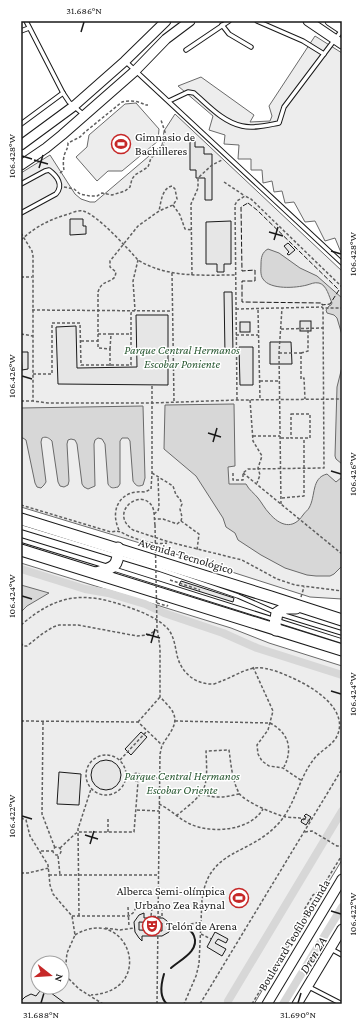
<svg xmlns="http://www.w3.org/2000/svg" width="363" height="1025" viewBox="0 0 363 1025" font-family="'Crimson Pro',serif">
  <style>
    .built { fill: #ededed; stroke: #6a6a6a; fill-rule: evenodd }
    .water { fill: #d7d7d7; stroke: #6a6a6a }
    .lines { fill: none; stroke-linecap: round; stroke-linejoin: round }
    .canal { stroke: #d7d7d7; stroke-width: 8 }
    .building { fill: #e6e6e6; stroke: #1a1a1a }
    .lane-casing { stroke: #1a1a1a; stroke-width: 5.5 }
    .secondary-casing { stroke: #1a1a1a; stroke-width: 11 }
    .primary-casing { stroke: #1a1a1a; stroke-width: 13 }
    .path { stroke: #5f5f5f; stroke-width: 1.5; stroke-dasharray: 3 2; stroke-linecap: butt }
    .lane { stroke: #fff; stroke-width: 3.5 }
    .secondary { stroke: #fff; stroke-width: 9 }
    .primary { stroke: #fff; stroke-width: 11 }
    .path-bridge { stroke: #5f5f5f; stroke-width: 1.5; stroke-dasharray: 3 2; stroke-linecap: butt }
    .fence { stroke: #1a1a1a; stroke-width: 1; stroke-dasharray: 5 2; stroke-linecap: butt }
    .wall { stroke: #1a1a1a; stroke-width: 2 }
    .ticks { fill: none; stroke: #1a1a1a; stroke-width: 1.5 }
    .labels { text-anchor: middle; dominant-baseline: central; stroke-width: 3; stroke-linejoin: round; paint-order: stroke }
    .poi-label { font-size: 12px; fill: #1a1a1a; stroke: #fff; text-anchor: start }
    .park-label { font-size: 12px; font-style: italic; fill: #2b5a34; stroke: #fff }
    .street-label { font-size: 12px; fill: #1a1a1a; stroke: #fff }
    .water-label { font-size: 13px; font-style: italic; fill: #1a1a1a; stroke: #fff }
    .neatline { fill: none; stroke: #1a1a1a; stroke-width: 1.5 }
    .ticks-label { font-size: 10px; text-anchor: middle; fill: #1a1a1a }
  </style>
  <rect width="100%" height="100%" fill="#fff"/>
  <!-- built -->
  <g class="built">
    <polygon points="315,36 342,53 342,255 335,238 325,241 315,221 305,222 294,202 285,203 282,191 274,192 272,181 263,183 262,170 251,170 251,159 238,159 239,145 224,144 225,135 209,130 213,116 178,86 201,77 254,115 250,122 270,121 272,116 269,106"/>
    <polygon points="136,103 159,129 158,141 122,171 108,171 97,181 76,157 87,147 89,135 125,104"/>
    <polygon points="175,114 342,271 342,599 310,597 163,550 21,507 21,173 50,155 75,194 81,199 90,202 95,202 162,145 164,131"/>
    <path d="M 21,563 L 231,628 L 269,643 L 342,666 L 342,860 L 322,893 L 316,896 L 311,904 L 308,911 L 307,916 L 254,1004 L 21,1004 ZM 38,963 L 62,963 L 62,987 L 38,987 Z"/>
  </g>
  <!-- water -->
  <g class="water">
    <path d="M 268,249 L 279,253 L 300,268 L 317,276 L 342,298 L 342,335 L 337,318 L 334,315 L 327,313 L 326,310 L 329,306 L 331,305 L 332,303 C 329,297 327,285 319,283 C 314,282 311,284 307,285 C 296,288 270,290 263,279 C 260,275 261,269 261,264 C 261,258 262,252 268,249 Z"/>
    <polygon points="342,367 342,464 336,459 335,456 337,387"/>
    <path d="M 234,404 L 235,466 L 228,467 L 229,484 L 246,484 C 249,490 254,493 258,498 C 262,503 265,509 269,513 C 280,526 293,530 303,515 C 305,512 308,510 309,508 C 316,496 311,478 327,474 L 336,482 L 342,477 L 342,566 L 334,574 L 330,576 L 316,576 L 307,575 L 285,568 L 261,555 L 238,540 L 235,533 L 226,527 L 223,518 L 196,476 L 164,449 L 165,405 Z"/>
    <path d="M 143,406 L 145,478 L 143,485 C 138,487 136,486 133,481 L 130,441 L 128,438 L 122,438 L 120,441 L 120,484 L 118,487 C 113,488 111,489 108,484 L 105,444 L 102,439 L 98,438 L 95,440 L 94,444 L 95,486 L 88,489 L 84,487 L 82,484 L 77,444 L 75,440 L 71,439 L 68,440 L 67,444 L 69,481 L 68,485 L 64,487 L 60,486 L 58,482 L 52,441 C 49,438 46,436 42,438 L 41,442 L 46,482 L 44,485 L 41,488 L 37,487 L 35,483 L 26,440 L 23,438 L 21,438 L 21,408 Z"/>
    <polygon points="21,585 49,593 27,606 21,612"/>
  </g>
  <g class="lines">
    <!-- canal -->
    <g class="canal">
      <polyline points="21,569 85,589 108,593 145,604 164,613 223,633 257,648 342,675"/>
      <polyline points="228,1001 342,811"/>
      <polyline points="283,1004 342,907"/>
    </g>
  </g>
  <!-- building -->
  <g class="building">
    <polygon points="190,139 195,139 195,147 204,147 204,154 212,154 212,200 205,200 205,178 196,178 196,170 190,170"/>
    <polygon points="70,219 83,219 83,226 86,226 86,234 70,235"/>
    <polygon points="231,221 231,264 224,264 224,272 217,272 217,264 206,264 206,222"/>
    <polygon points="288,243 295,250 289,255 287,254 289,252 284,246"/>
    <polygon points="224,292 232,292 233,354 225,354"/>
    <polygon points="136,315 168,315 168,385 58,384 56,327 76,326 77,368 137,367"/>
    <rect x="300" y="321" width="11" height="10"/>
    <rect x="240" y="322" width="10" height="10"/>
    <polygon points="270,342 291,342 292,364 270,364"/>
    <polygon points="239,347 253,347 253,385 240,385"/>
    <polygon points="21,352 28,352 28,369 22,370"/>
    <polygon points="181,581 234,598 233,602 179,585"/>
    <polygon points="141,732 147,737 131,755 125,749"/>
    <circle cx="106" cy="775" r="15"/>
    <polygon points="59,772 81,774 79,805 57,804"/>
    <polygon points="306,814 311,817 306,825 301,822 302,819 304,820 305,819 306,817 304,816"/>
    <polygon points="144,913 144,918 163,918 167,921 171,928 169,932 162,936 142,936 142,941 139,938 135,932 134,922 139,915"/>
    <polygon points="139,922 162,923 162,931 139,930"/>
    <polygon points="215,932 228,939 226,943 218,939 215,943 226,949 222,956 207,947"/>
    <polygon points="43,987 66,1004 21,1004 21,1001 25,997 31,994 36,996"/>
  </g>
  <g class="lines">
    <defs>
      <g id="lane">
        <polyline points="26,21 63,93 69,102 84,115"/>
        <polyline points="257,21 303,41 324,54"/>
        <polyline points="222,25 229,34 251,47"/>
        <polyline points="21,31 29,28"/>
        <polyline points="186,50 229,21"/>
        <polyline points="125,61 342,263"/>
        <path d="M 169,101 L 188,92 L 194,93 C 209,106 223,122 242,126 C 254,129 268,125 279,123 L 284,107 L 342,30"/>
        <polyline points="21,124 63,93"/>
        <path d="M 21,184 L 45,171 L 49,170 C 57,176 64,185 56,194 L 21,213"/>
        <polyline points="21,527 159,569 238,596 277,613 342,633"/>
        <polyline points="21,540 106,566"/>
        <polyline points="114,569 342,641"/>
        <polyline points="331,949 342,955"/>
        <polyline points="309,987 342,1004"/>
      </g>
      <g id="secondary">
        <polyline points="308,21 342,44"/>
        <polyline points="330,21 342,29"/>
        <polyline points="21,145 74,106 125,61 166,21"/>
        <polyline points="21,165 46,148 62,135 135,71 166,39 190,21"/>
        <polyline points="267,1004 342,879"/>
        <polyline points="297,1004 342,929"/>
      </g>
      <g id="primary">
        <polyline points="21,519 271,597 342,620"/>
        <polyline points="21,550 342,650"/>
        <path d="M 96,573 C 113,568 119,567 118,548"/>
        <polyline points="276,630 275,624 277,613 285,608 296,608"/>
      </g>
    </defs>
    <!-- lane casing -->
    <use href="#lane" class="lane-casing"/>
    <!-- secondary casing -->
    <use href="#secondary" class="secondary-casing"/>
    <!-- primary casing -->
    <use href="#primary" class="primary-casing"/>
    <!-- path -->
    <g class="path">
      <path d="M 60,173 L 64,170 C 63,165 63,158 65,153 C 67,149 68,147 68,143 L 80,137 L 85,132 L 122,102 C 129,100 139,101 145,105 L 148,105"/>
      <polyline points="224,182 245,196"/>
      <polyline points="64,187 74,189 80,194 90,196 97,196 102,193 112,195 125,191 130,187 132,179 135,175 148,167 151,158 162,149 164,144 165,132 161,120"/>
      <polyline points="173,205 180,215 185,229 192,230"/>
      <polyline points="21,233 32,251 33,256 33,401"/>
      <path d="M 21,240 C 35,227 50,219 69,214 C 73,212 79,210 83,211 C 98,215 127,248 138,260 C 167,278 202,275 235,275"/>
      <polyline points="172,273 174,401"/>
      <polyline points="192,275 191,204 198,188 198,178 212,165 222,160"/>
      <polyline points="21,277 32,277"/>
      <polyline points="236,309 322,307 323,308 342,308"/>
      <polyline points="32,310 172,311"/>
      <polyline points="258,310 260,400"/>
      <polyline points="281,329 323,328"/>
      <polyline points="21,334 33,336"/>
      <polyline points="98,334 111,334 110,349"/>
      <polyline points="111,334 131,334"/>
      <polyline points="236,335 258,335"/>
      <polyline points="81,341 98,341"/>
      <polyline points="279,353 301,353 301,379 304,378 305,399"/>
      <polyline points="301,353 308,351 308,329"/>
      <path d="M 110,366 L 110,349 L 98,348 L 98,292 C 102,280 108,284 115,277 L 116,272 L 110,267 L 110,261 L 138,226 L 159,211 L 173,205 L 177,199 L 175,189 L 172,186 C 162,188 161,202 159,211"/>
      <polyline points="33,374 52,374 52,323 80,323 81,365 131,365 131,313 135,310 133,281 138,260"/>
      <polyline points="260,381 280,381"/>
      <polyline points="237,400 235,205 237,201 245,196 251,199 342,287"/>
      <polyline points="250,400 253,441 262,456 258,468 260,475 257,483"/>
      <polyline points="21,401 33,401 48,403 152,403 237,400 342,399"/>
      <rect x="291" y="414" width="19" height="24"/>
      <polyline points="253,436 280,436"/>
      <polyline points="281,438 291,438"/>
      <polyline points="152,473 173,486 176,495 180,499 182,504 180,509 182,517 181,521 177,524 163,519 155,519"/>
      <polyline points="233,473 233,480 243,480 243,473 248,469 324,468 323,308"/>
      <polyline points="243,473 342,554"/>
      <polyline points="282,498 304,496 304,438"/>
      <polyline points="281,504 279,353 282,308"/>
      <path d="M 21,505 L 111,532 C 120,530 120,532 129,536 C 141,541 154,545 167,543"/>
      <polyline points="154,514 158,511 159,507 158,476"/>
      <polyline points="181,521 199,534 197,550"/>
      <path d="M 155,525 C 154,519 155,511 152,506 C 140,487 108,513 133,530 L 169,542 L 242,560 L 277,579 L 295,585 L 342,591"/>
      <path d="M 119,530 C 109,509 121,489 145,492 L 151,489 L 152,473 L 152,385"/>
      <polyline points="144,547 155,549"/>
      <polyline points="170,580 200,590"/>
      <polyline points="301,597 304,587"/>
      <polyline points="157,603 167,606 168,605"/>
      <path d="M 21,625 C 57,594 84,591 128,607 C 142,612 158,618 168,629 C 174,636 175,646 177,655 C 181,673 196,685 214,684 C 248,672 250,659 288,676 C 310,685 352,709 336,738 C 330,747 320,751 314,759 C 298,779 295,807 277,825 C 248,856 208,849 202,900 L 199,964 L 196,976 L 184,1004"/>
      <polyline points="21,643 23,646 27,646 42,634 53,627 59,625 78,625 137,636 148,635 157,630"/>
      <polyline points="253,667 273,711 268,730 257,745 258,754 262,761 269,766 283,768 302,781"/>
      <polyline points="21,721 138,722 162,745"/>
      <path d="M 175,721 L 270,723 C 289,733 293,749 284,767"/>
      <polyline points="43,722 42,814 55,848"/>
      <polyline points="138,722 160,697"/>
      <circle cx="106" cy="775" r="20"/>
      <polyline points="120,760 147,731"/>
      <circle cx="137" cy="777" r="4"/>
      <path d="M 207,777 C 216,780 224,778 233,776"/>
      <polyline points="141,778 159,778"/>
      <path d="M 202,794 C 215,799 226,797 239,794"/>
      <path d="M 159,804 C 170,809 179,819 190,824 C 212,834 250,831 263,809"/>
      <polyline points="137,810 159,811"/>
      <path d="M 176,816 C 207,791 208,791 206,751 L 229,750 C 231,764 232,780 239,793 C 243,801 276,815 286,817 C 295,818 302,817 310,821"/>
      <polyline points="21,818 26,820 30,836 48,865 50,885 53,894 72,916 75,935 67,953 66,963 66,972 69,979 79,989 103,1004"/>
      <polyline points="21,821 21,855"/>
      <polyline points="108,832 108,818"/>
      <polyline points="305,832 312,831 337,846 342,846"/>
      <circle cx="57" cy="851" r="4"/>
      <polyline points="60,848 75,834 78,832 134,832 138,782"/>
      <polyline points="41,851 53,851"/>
      <polyline points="58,856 60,875"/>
      <polyline points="21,873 28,873 49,868"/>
      <polyline points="49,875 158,875"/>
      <polyline points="128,907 129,927"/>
      <polyline points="152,908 151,916 162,917 162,904 158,904"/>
      <polyline points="72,916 129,916 133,913 136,908 157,908"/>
      <polyline points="79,916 78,829 91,789"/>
      <polyline points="105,928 120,930 134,928"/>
      <polyline points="171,928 201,922"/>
      <polyline points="201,934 211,939"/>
      <path d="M 75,935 C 128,903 158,991 91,995"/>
      <path d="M 157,1004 L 160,754 C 161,751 161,747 163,744 C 169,733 181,723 171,709 C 168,705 164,701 160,697 L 160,648 L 157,627"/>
      <polyline points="200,1004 342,769"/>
      <polyline points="252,1004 305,916 304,910 309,902 313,895 320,891 342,855"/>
    </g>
    <!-- lane -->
    <use href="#lane" class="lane"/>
    <!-- secondary -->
    <use href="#secondary" class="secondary"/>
    <!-- primary -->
    <use href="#primary" class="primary"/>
    <!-- path-bridge -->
    <polyline class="path-bridge" points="155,525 157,627"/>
    <!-- fence -->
    <polygon class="fence" points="248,203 257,210 339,290 330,304 322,305 322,303 242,302 242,281 255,281 255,270 242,271 241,207"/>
    <!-- wall -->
    <g class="wall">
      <path d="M 171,968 C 180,960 200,951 194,936 C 192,931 189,929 185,927"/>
      <path d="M 164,974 C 161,984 159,997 167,1004"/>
    </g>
  </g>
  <!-- ticks -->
  <path class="ticks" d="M 81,32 L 84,22M 22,156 L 32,159M 34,160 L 48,164M 39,168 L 43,155M 269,232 L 283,236M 274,240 L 278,227M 331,251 L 341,254M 22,376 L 32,379M 208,433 L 221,437M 213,442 L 217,428M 331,471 L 341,474M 22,596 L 32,599M 146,634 L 160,638M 151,643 L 155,629M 331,691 L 341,694M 22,816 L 32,819M 85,835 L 98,839M 90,844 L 94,831M 331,911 L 341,914M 41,1003 L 44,993M 298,1003 L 301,993"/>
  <!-- icons -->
  <defs>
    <symbol id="stadium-ring" viewBox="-11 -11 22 22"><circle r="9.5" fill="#fff" stroke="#c62828" stroke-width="1.5"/><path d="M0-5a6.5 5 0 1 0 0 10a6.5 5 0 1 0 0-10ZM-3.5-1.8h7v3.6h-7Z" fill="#c62828"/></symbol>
    <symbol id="theatre-ring" viewBox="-11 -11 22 22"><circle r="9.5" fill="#fff" stroke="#c62828" stroke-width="1.5"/><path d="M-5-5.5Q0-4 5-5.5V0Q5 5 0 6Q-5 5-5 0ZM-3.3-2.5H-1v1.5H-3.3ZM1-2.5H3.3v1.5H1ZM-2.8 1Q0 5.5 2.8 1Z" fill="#c62828"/></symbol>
  </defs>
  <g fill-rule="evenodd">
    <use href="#stadium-ring" x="110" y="133" width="22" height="22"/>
    <use href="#stadium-ring" x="228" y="887" width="22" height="22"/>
    <use href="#theatre-ring" x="141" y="915" width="22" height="22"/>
  </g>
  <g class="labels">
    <!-- poi labels -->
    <g class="poi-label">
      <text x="135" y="137">Gimnasio de<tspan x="135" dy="14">Bachilleres</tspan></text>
      <text x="225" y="891" text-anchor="end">Alberca Semi-olímpica<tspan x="225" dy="14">Urbano Zea Raynal</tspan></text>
      <text x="166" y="926">Telón de Arena</text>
    </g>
    <!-- park labels -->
    <g class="park-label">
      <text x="182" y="350">Parque Central Hermanos<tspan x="182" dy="14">Escobar Poniente</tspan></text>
      <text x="182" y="776">Parque Central Hermanos<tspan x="182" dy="14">Escobar Oriente</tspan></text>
    </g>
    <!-- street labels -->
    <g class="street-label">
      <text transform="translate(186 556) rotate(17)">Avenida Tecnológico</text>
      <text transform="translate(294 935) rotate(-59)">Boulevard Teofilo Borunda</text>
    </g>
    <!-- water labels -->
    <g class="water-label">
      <text transform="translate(313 955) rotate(-59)">Dren 2A</text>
    </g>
  </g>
  <!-- border -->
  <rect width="363" height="1025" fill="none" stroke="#ffffff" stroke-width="44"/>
  <!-- north arrow -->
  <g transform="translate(50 975) rotate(107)"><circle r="19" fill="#ffffff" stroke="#a3a3a3"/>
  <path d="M0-3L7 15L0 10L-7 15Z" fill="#c62828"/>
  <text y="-6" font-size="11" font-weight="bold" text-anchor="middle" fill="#1a1a1a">N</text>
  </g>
  <rect x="22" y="22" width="319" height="981" class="neatline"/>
  <g class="ticks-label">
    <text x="84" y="14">31.686°N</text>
    <text transform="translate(11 156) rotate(-90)" y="4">106.428°W</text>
    <text transform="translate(352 254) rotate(-90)" y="4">106.428°W</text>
    <text transform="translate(11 376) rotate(-90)" y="4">106.426°W</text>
    <text transform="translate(352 474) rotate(-90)" y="4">106.426°W</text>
    <text transform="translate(11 596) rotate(-90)" y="4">106.424°W</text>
    <text transform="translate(352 694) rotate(-90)" y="4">106.424°W</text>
    <text transform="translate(11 816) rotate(-90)" y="4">106.422°W</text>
    <text transform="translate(352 914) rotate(-90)" y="4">106.422°W</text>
    <text x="41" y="1018">31.688°N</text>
    <text x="298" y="1018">31.690°N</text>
  </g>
</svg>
